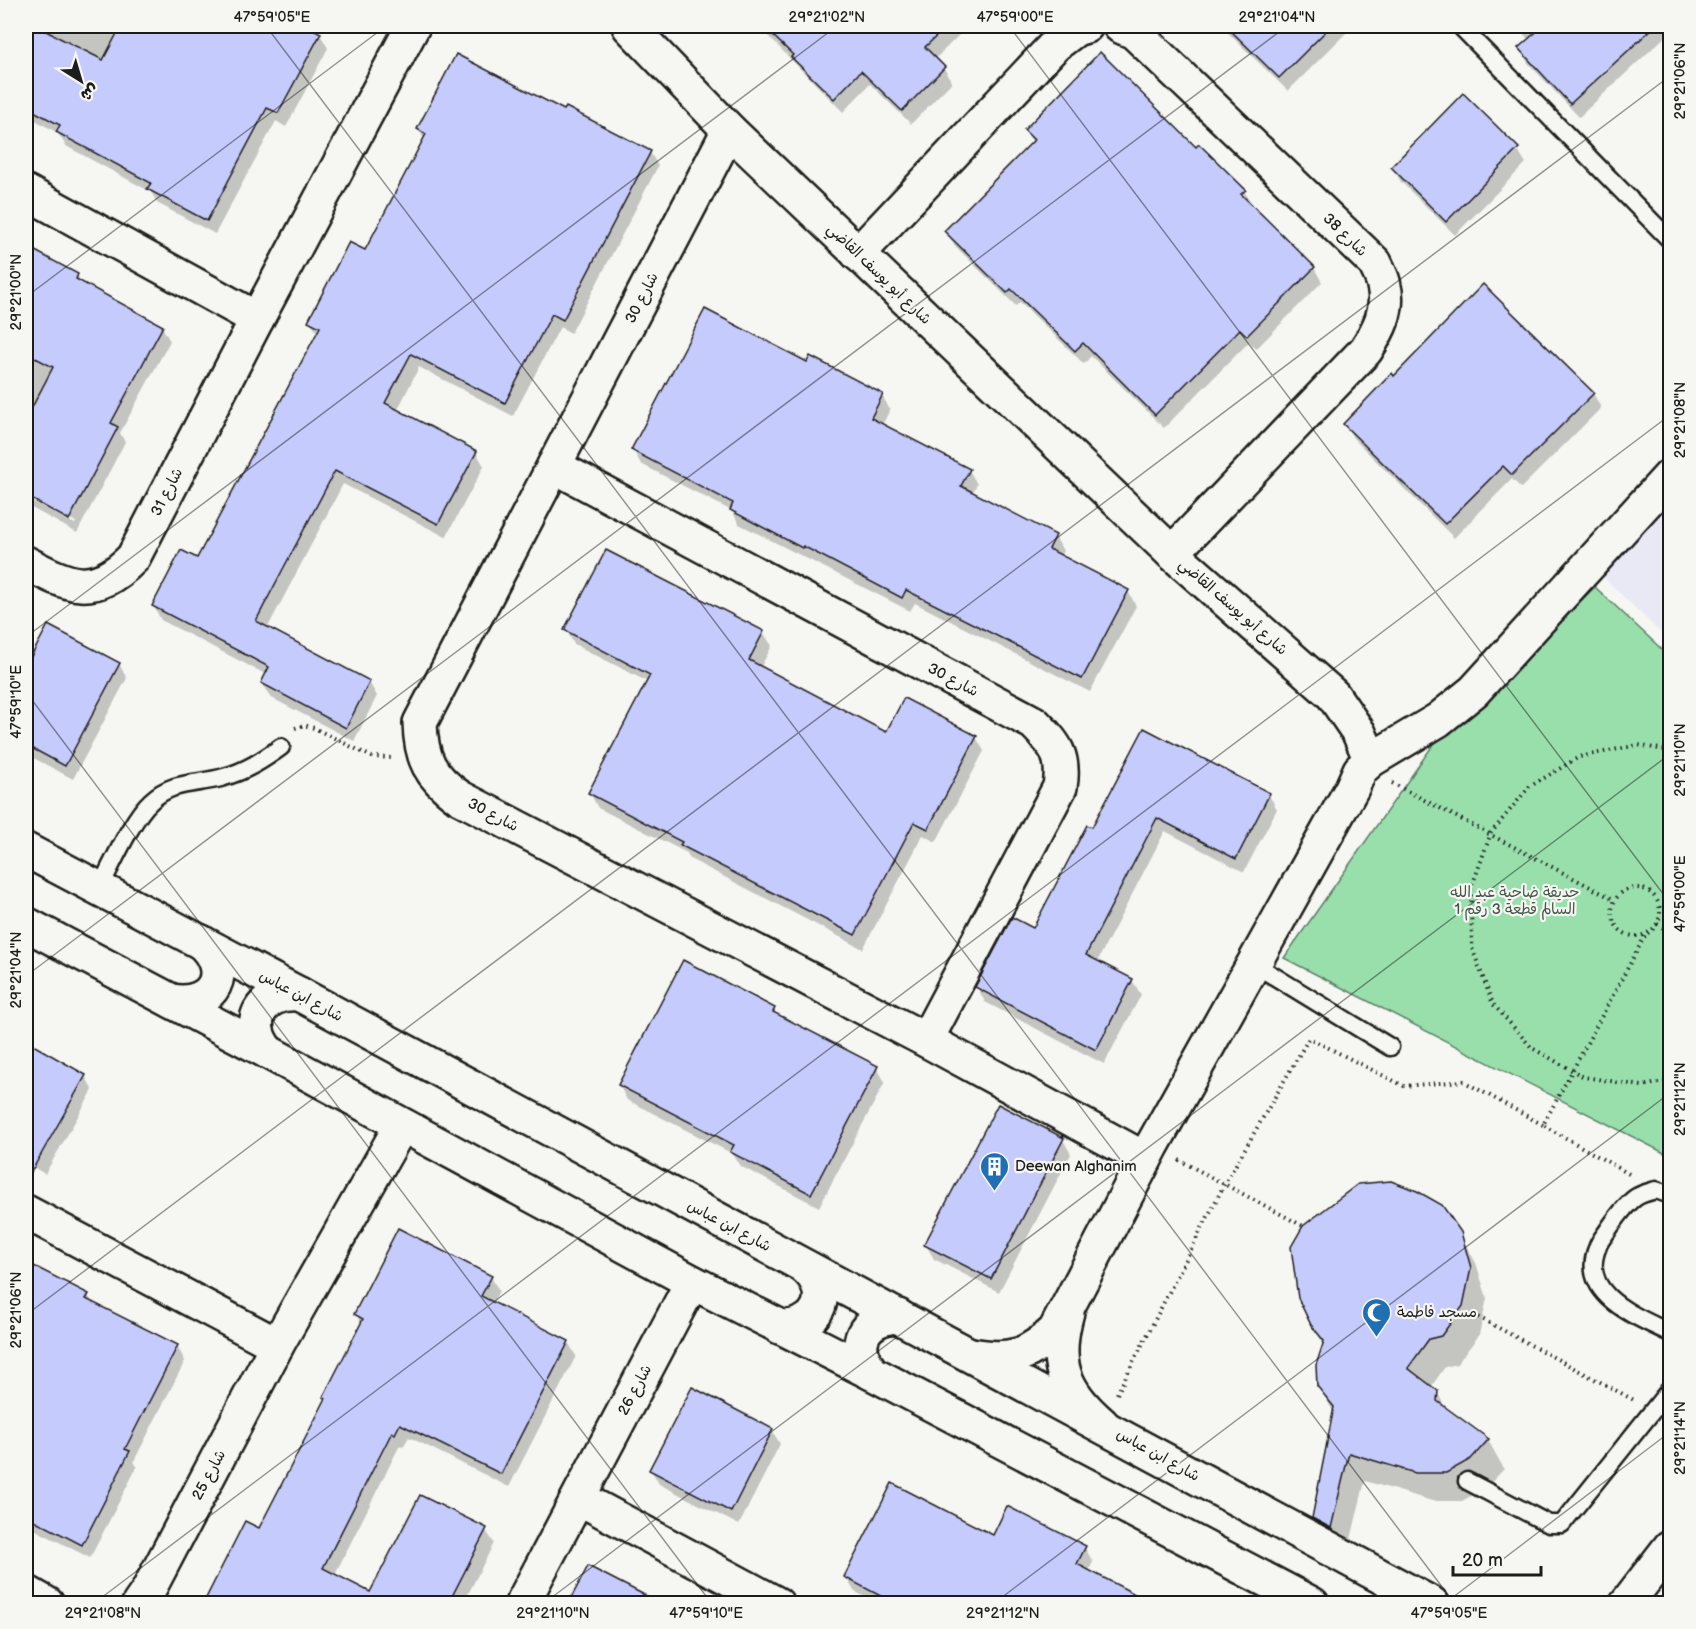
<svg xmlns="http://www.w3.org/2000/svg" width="1696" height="1629" viewBox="0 0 1696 1629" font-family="'Balsamiq Sans','Playpen Sans Arabic',sans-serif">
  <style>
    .built { fill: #e8e9f5 }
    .green { fill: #99dfac; stroke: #5a7e64; stroke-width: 1.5 }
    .shadow { fill: #0003 }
    .building { fill: #c6cbfd; stroke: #1c1c1c; stroke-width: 1.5 }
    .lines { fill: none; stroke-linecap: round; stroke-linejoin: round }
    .lane-casing { stroke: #1c1c1c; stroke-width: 21 }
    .street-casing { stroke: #1c1c1c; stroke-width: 38 }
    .secondary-casing { stroke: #1c1c1c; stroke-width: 38 }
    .path { stroke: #1c1c1c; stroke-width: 4; stroke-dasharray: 1.5 4.5; stroke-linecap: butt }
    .lane { stroke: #f6f6f2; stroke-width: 16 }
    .street { stroke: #f6f6f2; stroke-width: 33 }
    .secondary { stroke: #f6f6f2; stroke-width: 33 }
    .ticks { fill: none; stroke: #1c1c1c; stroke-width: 1.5; stroke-opacity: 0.45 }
    .labels { text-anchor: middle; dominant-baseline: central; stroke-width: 4.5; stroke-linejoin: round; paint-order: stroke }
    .street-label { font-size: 15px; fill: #1c1c1c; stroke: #f6f6f2 }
    .park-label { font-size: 15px; fill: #425647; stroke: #f6f6f2 }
    .poi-label { font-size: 15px; fill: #1c1c1c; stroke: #f6f6f2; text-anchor: start }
    .neatline { fill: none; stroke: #1c1c1c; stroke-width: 2 }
    .ticks-label { font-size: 15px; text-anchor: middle; fill: #1c1c1c }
  </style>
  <rect width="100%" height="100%" fill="#f6f6f2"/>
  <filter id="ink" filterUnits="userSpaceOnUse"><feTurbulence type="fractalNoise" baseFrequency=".0167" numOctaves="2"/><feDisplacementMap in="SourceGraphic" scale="12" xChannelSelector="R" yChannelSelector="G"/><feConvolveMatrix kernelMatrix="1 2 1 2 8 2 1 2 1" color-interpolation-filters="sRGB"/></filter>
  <g filter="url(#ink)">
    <!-- built -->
    <polygon class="built" points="1670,485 1670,642 1594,568"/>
    <!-- green -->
    <polygon class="green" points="1595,587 1670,657 1670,1156 1284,958 1433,745"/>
    <!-- shadow -->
    <g class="shadow">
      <polygon points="26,26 304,26 320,34 328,48 286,127 276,121 215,234 157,203 151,192 66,146 58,133 26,115"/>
      <polygon points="758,26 968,26 935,59 944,68 952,82 911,124 870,84 843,112"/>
      <polygon points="1221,26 1353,26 1288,91"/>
      <polygon points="1516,26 1670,26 1670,32 1579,117 1528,63 1520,49 1529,40"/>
      <polygon points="565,112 650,152 658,166 571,333 560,327 513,416 419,367 397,411 476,452 484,466 446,537 343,484 267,629 369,682 377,696 354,741 270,697 262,683 267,675 161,620 153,605 197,560 318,334 310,321 366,252 425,140 418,129"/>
      <polygon points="1026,130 1196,149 1244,191 1253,205 1251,206 1314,268 1322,282 1256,349 1249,342 1164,428 1091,356 1084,364 1020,302 1016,306 954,245 946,231 1033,143"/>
      <polygon points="1517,149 1526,163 1455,235 1401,182 1393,168"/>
      <polygon points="26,248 77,275 83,285 162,327 170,341 120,433 125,442 77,533 26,505 26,498 75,524 76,522 26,495"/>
      <polygon points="807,364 882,395 890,410 882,425 969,470 977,484 972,494 1055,536 1063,551 1060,556 1128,591 1136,606 1090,692 915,603 910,611 739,524 732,511 641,464 633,450"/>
      <polygon points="1593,393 1601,408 1521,488 1512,479 1454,538 1353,438 1345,424"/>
      <polygon points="566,630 763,632 772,646 760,668 887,734 976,737 984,751 936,842 923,835 863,949 690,859 687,853 598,808 590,793 648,682 574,644"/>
      <polygon points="26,650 34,654 119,664 127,678 73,779 26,754"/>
      <polygon points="1269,795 1277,809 1244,872 1165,831 1097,962 1132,980 1141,995 1104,1064 985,1002 977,987 1034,930 1092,829"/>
      <polygon points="774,1009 778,1017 877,1068 885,1082 819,1207 740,1166 733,1154 627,1100 619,1085"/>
      <polygon points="26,1042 85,1076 93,1090 45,1174 26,1163"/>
      <polygon points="1063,1140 1071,1154 999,1292 934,1259 926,1245"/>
      <polygon points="1459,1233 1476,1263 1487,1298 1479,1335 1457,1364 1445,1367 1431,1387 1437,1392 1447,1410 1488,1440 1504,1469 1487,1487 1462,1501 1432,1501 1365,1481 1347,1556 1331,1547 1314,1518 1334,1413 1318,1385 1324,1345 1313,1325"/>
      <polygon points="26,1263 88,1295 93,1304 177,1346 185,1361 134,1461 137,1467 90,1558 26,1525"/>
      <polygon points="491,1277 499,1291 492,1304 568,1342 576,1356 509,1487 409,1437 403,1447 400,1445 334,1576 371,1594 485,1529 494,1543 463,1604 205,1604 260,1530 326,1400 325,1397 362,1325 356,1314"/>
      <polygon points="772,1430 780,1444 739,1525 659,1484 651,1470"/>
      <polygon points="993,1537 1085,1548 1093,1562 1088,1572 1151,1604 877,1604 854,1591 846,1577"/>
      <polygon points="178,1596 193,1604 174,1604"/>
    </g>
    <!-- building -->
    <g class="building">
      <polygon points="26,26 36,26 103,60 121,26 307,26 321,33 278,113 267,108 207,221 147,189 151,183 56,132 60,125 26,107"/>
      <polygon points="763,26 947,26 925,47 945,67 902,111 861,71 834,99 791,57 793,55"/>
      <polygon points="1226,26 1331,26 1279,78"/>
      <polygon points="1543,26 1655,26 1570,104 1518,48"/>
      <polygon points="1100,52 1196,147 1199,144 1246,190 1241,194 1315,267 1247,336 1240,329 1155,415 1083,343 1075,351 1011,289 1007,293 944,231 1034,140 1024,130"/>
      <polygon points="456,54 564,110 566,107 651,151 563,320 552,314 505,403 411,354 385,403 477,451 438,524 335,471 282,571 256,621 370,681 346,728 261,683 269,667 152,606 181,550 197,558 320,327 308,321 349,242 365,250 426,134 417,129"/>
      <polygon points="1463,93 1519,148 1446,222 1391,167"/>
      <polygon points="26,246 78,274 76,279 163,326 111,423 118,427 69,520 26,496 26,419 53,367 26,353"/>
      <polygon points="1483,284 1594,393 1512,475 1503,466 1445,524 1343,424 1392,373 1394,376"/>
      <polygon points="705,309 807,362 810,356 883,394 871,418 970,469 961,486 1056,535 1049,549 1129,590 1082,679 906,590 902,598 803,546 802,548 730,510 733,503 631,450"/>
      <polygon points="606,550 764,631 749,660 886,732 904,698 977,736 928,829 914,822 855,935 680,845 682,842 588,793 650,675 564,630"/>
      <polygon points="48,625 120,663 65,766 26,745 26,666"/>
      <polygon points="1144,728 1270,793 1236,859 1157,818 1086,955 1133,979 1096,1050 975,987 1012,917 1033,928 1087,825 1092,827"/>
      <polygon points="683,960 775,1008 773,1012 878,1066 811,1194 730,1152 734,1145 618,1085"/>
      <polygon points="26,1041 86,1075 26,1181"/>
      <polygon points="998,1104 1064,1138 991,1279 924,1245"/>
      <polygon points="1391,1181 1417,1191 1442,1205 1461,1232 1471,1268 1463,1306 1441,1336 1429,1339 1408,1368 1438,1391 1437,1401 1489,1439 1471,1459 1446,1473 1415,1473 1349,1453 1331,1528 1312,1518 1334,1407 1317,1386 1316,1365 1324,1341 1311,1325 1298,1298 1291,1247 1303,1226 1358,1184"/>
      <polygon points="398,1228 492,1276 481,1296 569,1341 501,1474 400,1424 395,1434 392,1432 323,1568 370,1592 420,1495 487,1528 448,1604 203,1604 245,1521 259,1528 326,1398 323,1397 363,1319 354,1314"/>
      <polygon points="26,1262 89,1294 86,1299 178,1345 125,1449 130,1451 82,1545 26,1516"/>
      <polygon points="692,1387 773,1429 731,1512 649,1470"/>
      <polygon points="892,1483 993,1535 1007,1506 1086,1546 1077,1564 1154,1604 896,1604 844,1577"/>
      <polygon points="588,1566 662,1604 568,1604"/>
    </g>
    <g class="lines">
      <defs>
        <g id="lane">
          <polyline points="1460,26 1670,240"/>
          <path d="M 99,889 C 112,865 132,818 151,801 C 173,780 198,785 224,777 C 246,771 263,760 281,747"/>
          <polyline points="1254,964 1390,1047"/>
          <path d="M 1670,1195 L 1656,1190 C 1649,1192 1640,1194 1635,1198 C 1624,1206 1615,1220 1608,1230 C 1605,1235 1600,1240 1598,1246 C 1577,1295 1636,1316 1670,1333"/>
          <polyline points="1467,1481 1549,1524 1562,1524 1670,1389"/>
        </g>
        <g id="street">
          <polyline points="629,26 729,130 1172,553 1333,695 1359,733 1371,760"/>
          <path d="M 1120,26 L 1134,32 L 1375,263 C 1378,270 1383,278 1384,286 C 1390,310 1378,331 1366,350 L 1172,553"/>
          <path d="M 729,130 L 420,723 C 421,759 430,776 459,797 L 926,1040 L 1145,1159"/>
          <polyline points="26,192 257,319"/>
          <polyline points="858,254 1055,45 1076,29 1086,26"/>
          <path d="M 554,466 L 1034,723 C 1056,745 1065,756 1060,787 L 926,1040"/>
          <path d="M 26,563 C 70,586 93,598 133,558 L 257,319 L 413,26"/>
          <polyline points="26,1212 277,1345"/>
          <path d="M 1067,1312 C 1053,1362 1062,1390 1102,1424"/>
          <path d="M 971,1355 C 1009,1362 1026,1357 1055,1331 L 1152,1146 L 1352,788 L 1360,770 L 1371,760 L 1438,720 L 1474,691 L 1670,476"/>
          <polyline points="579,1498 777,1604"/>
          <polyline points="26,1592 47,1604"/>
          <polyline points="139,1604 148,1591 277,1345 401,1126"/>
          <polyline points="522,1604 692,1282"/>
        </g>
        <g id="secondary">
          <polyline points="26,850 299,994 1432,1604"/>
          <polyline points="26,924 268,1052 692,1282 872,1373 1312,1604"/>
          <path d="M 172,1001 C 214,1008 233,971 201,942"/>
          <path d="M 268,1052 C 243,1023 261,991 299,994"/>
          <path d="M 780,1327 C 818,1329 835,1293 805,1267"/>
          <path d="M 872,1373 C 850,1345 862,1318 898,1316"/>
          <polyline points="1626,1604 1670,1547"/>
        </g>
      </defs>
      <!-- lane casing -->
      <use href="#lane" class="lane-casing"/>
      <!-- street casing -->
      <use href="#street" class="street-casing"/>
      <!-- secondary casing -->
      <use href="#secondary" class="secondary-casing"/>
      <!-- path -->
      <g class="path">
        <polyline points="295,728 304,725 314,728 372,757 393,758"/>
        <polyline points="1670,751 1638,745 1579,757 1529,787 1491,833 1471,889 1472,948 1493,1004 1532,1048 1584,1077 1642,1086 1670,1081"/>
        <polyline points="1392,783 1615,900"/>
        <circle cx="1636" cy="912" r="24"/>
        <polyline points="1657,924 1670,932"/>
        <polyline points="1179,1160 1303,1226"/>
        <polyline points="1629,1174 1543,1125 1646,934"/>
        <polyline points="1478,1317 1634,1400"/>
        <polyline points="1117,1394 1224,1185 1309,1038 1404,1086 1463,1081 1543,1125"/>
      </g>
      <!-- lane -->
      <use href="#lane" class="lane"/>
      <!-- street -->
      <use href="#street" class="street"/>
      <!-- secondary -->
      <use href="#secondary" class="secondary"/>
    </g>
  </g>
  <!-- ticks -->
  <path class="ticks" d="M 266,26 L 1455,1604M 1009,26 L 1670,903M 26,297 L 386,26M 26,637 L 837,26M 26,692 L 712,1604M 26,976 L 1287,26M 26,1315 L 1670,76M 93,1604 L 1670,415M 543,1604 L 1670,754M 993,1604 L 1670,1093M 1444,1604 L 1670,1432"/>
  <!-- icons -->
  <defs>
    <symbol id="building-pin" viewBox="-11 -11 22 30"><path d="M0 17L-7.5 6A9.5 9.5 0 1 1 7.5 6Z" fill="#1f6fb2" stroke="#f6f6f2"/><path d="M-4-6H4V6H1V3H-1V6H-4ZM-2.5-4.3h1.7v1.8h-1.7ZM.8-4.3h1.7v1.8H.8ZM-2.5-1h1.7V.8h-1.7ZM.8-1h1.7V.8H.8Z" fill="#fff"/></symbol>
    <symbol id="mosque-pin" viewBox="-11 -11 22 30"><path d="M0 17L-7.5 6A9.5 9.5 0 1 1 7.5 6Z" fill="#1f6fb2" stroke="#f6f6f2"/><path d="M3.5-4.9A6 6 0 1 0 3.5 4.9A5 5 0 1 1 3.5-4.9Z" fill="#fff"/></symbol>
  </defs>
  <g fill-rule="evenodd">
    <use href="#building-pin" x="978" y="1150" width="33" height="45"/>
    <use href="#mosque-pin" x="1360" y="1296" width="33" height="45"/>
  </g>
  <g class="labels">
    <!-- street labels -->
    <g class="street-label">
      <text transform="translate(1345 235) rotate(44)">شارع 38</text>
      <text transform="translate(879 274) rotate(44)">شارع أبو يوسف القاضي</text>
      <text transform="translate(642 298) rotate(-63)">شارع 30</text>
      <text transform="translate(167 492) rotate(-63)">شارع 31</text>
      <text transform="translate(1233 607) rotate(41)">شارع أبو يوسف القاضي</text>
      <text transform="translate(953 680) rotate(28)">شارع 30</text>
      <text transform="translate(493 815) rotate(28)">شارع 30</text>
      <text transform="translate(301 996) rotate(28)">شارع ابن عباس</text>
      <text transform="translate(729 1226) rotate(28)">شارع ابن عباس</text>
      <text transform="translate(635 1390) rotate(-62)">شارع 26</text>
      <text transform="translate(1158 1455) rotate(29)">شارع ابن عباس</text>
      <text transform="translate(209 1475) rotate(-62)">شارع 25</text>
    </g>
    <!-- park labels -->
    <g class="park-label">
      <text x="1515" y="892">حديقة ضاحية عبد الله<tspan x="1515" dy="17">السالم قطعة 3 رقم 1</tspan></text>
    </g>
    <!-- poi labels -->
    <g class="poi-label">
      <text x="1015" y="1166">Deewan Alghanim</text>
      <text x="1397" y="1312">مسجد فاطمة</text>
    </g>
  </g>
  <!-- margin -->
  <rect width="1696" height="1629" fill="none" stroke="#f6f6f2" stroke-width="66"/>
  <!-- north arrow -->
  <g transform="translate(81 81) rotate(143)" stroke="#f6f6f2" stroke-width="4.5" paint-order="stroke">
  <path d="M0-4.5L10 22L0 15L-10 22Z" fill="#1c1c1c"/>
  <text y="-9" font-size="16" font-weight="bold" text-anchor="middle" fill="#1c1c1c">ش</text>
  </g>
  <!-- scale -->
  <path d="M1453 1566v9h88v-9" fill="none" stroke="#1c1c1c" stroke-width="3"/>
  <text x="1462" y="1566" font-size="18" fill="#1c1c1c" stroke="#f6f6f2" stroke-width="4.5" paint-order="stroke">20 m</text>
  <rect x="33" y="33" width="1630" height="1563" class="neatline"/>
  <g class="ticks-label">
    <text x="272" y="22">47°59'05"E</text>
    <text x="827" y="22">29°21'02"N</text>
    <text x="1015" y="22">47°59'00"E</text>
    <text x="1277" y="22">29°21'04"N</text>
    <text transform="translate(1680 81) rotate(-90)" y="5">29°21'06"N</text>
    <text transform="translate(16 292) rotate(-90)" y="5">29°21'00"N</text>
    <text transform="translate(1680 420) rotate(-90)" y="5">29°21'08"N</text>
    <text transform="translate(16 702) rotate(-90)" y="5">47°59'10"E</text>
    <text transform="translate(1680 760) rotate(-90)" y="5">29°21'10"N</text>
    <text transform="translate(1680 894) rotate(-90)" y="5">47°59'00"E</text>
    <text transform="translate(16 970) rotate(-90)" y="5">29°21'04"N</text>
    <text transform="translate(1680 1099) rotate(-90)" y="5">29°21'12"N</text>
    <text transform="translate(16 1310) rotate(-90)" y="5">29°21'06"N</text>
    <text transform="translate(1680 1438) rotate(-90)" y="5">29°21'14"N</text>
    <text x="103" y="1618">29°21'08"N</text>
    <text x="553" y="1618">29°21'10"N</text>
    <text x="706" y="1618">47°59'10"E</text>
    <text x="1003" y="1618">29°21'12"N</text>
    <text x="1449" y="1618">47°59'05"E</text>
  </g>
</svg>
